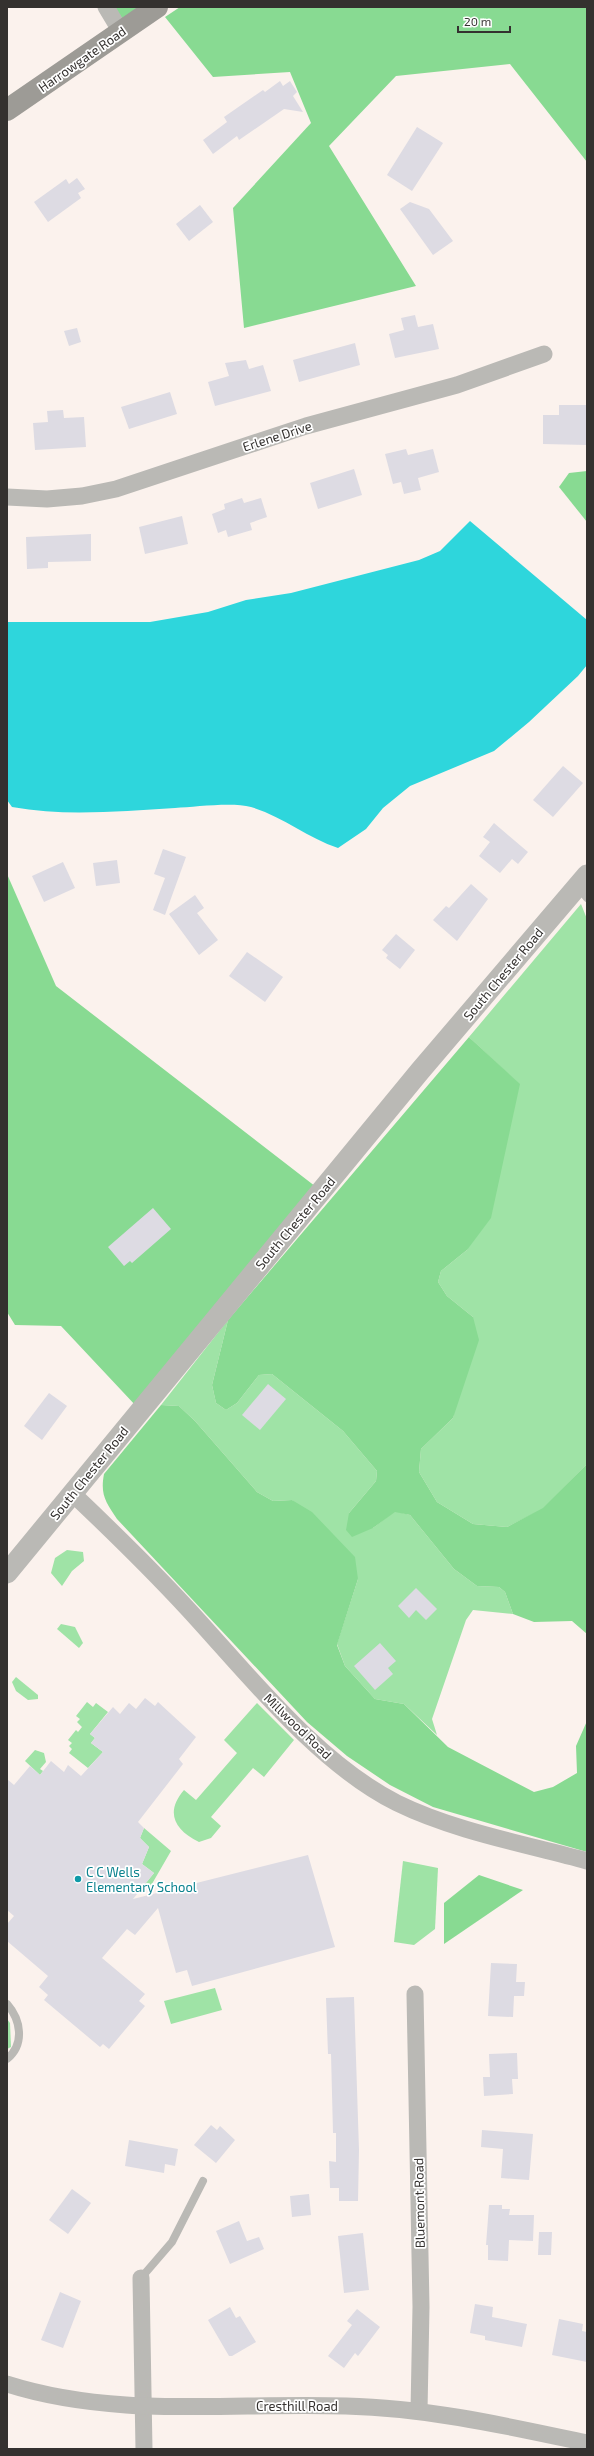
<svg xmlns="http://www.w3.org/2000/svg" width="594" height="2456" viewBox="0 0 594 2456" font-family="'Exo 2',sans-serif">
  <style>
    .green { fill: #9fe3a6 }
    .forest { fill: #88da92 }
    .water { fill: #2ed6dc }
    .building { fill: #dddbe3 }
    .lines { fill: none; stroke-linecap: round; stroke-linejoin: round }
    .service { stroke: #bab9b5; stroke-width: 8 }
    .minor { stroke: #bab9b5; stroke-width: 17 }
    .tertiary { stroke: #bab9b5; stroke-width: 21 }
    .secondary { stroke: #9d9b96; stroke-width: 22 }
    .culture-dot { fill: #0f9aa8; stroke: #fff; stroke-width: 1.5 }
    .labels { text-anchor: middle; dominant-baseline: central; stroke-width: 3.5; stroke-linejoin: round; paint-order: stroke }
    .street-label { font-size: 13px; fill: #34312f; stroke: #fff }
    .culture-label { font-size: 13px; fill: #0d838f; stroke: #fff; text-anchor: start }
  </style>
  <rect width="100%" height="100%" fill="#fbf2ed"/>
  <!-- green -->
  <g class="green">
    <polygon points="581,904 587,919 587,1464 543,1509 507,1527 473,1524 437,1502 419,1472 421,1449 453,1418 473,1317 447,1296 438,1282 441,1271 467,1250 519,1084 469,1037"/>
    <polygon points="228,1320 212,1385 216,1403 226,1410 237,1403 259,1375 272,1374 343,1431 377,1471 376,1481 349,1513 373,1528 395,1511 410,1515 454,1569 477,1586 499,1587 505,1592 513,1614 473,1610 466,1620 432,1719 437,1735 404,1704 375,1699 345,1666 337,1644 358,1579 292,1500 273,1501 257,1492 195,1421 179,1406 161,1405"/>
    <polygon points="67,1550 83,1552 84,1561 72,1571 62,1586 51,1573 55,1558"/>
    <polygon points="61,1624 75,1627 83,1643 79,1648 57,1629"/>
    <polygon points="16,1677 38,1695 38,1699 28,1700 16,1691 12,1682"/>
    <polygon points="87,1702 93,1707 96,1703 108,1712 90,1734 95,1738 91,1743 103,1752 88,1768 69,1753 72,1749 69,1746 72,1743 68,1740 76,1730 78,1732 82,1727 77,1722 80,1719 76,1716"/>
    <path d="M 257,1703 L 294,1740 L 264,1777 L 253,1768 L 211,1817 L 221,1826 L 211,1838 L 199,1842 C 174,1830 165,1812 184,1790 L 196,1800 L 237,1753 L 224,1740 Z"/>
    <polygon points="35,1750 44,1753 46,1762 40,1769 43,1771 40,1775 25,1761"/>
    <polygon points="144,1828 171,1851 149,1889 145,1884 154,1873 142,1864 149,1847 140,1838"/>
    <polygon points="403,1861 438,1868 435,1929 414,1945 394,1942"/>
    <polygon points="215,1988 222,2010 171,2024 164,2001"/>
    <polygon points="7,2019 10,2023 11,2047 7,2049"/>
  </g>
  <!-- forest -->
  <g class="forest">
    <polygon points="106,7 157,7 121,32"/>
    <polygon points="180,7 587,7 587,162 510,64 396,76 329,146 416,286 244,328 233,208 311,123 290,72 213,77 165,17"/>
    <polygon points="587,471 587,522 559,487 569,473"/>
    <polygon points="7,874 56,986 320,1190 137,1407 61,1326 15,1325 7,1312"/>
    <polygon points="469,1037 520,1084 491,1218 467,1250 441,1271 438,1282 447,1296 473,1317 479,1340 453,1418 421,1449 419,1472 437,1502 473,1524 507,1527 543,1508 587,1464 587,1634 572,1621 534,1622 513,1614 505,1592 499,1587 477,1586 454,1569 410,1515 395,1512 373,1528 352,1537 346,1530 349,1513 376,1481 377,1471 343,1431 272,1374 259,1375 237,1403 226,1410 216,1403 212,1385 228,1320"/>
    <path d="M 161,1405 L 179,1406 L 195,1421 L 257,1492 L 273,1501 L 292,1500 L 312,1512 L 355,1557 L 358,1579 L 337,1645 L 345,1666 L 375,1699 L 404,1704 L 448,1747 L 534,1792 L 553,1787 L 577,1773 L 576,1746 L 587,1721 L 587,1852 L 433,1807 L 390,1785 L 347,1756 L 307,1722 L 117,1519 C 106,1502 100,1495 104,1474 Z"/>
    <polygon points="479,1875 523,1890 444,1944 444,1903"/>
  </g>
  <!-- water -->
  <path class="water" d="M 470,521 L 587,620 L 587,665 L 578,676 L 529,722 L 494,751 L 410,786 L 383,808 L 366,829 L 338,848 C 308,838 282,816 251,807 C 232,802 195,807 175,808 C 121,811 66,817 12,807 L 7,800 L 7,622 L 150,622 L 208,612 L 246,600 L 291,593 L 419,560 L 440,551 Z"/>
  <!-- building -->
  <g class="building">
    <polygon points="280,81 283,86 290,81 297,92 293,96 303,112 284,109 239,140 237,136 213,154 203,140 227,122 224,117 263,90 265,92"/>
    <polygon points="417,127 443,143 412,191 387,175"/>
    <polygon points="77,178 85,189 78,193 81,198 48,222 34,202 66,179 69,184"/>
    <polygon points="410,202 429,209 453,241 433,255 400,209"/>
    <polygon points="200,205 213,222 189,241 176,224"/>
    <polygon points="415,315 418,327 433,324 439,349 395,358 389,334 404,330 401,318"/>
    <polygon points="77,328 81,342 69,346 64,331"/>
    <polygon points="355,343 360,365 299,382 293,360"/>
    <polygon points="246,360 249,369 263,365 271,391 215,406 208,382 229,376 225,363"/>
    <polygon points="170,392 177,414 129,429 121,407"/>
    <polygon points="559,405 587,405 587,445 543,444 543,415 559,415"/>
    <polygon points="63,410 64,418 84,417 86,447 35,450 33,423 48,422 47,411"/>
    <polygon points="406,449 408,455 433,449 439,472 418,478 421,490 404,494 401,482 393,484 385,454"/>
    <polygon points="354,469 362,495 318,509 310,483"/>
    <polygon points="242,498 244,503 261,498 267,517 250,523 252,530 228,537 226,530 218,533 212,514 225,509 224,504"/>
    <polygon points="182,516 188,544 145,554 139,527"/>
    <polygon points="91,534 91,561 48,562 48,568 27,569 26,537"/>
    <polygon points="563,766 583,783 553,817 533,800"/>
    <polygon points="494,823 528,852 518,864 512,859 500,873 479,856 490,842 483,837"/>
    <polygon points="163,849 186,857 165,915 153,910 165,878 154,874"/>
    <polygon points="117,860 120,883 96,886 93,863"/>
    <polygon points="63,862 75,888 44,902 32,876"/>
    <polygon points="471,884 488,899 457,941 433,920 446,906 449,908"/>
    <polygon points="195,895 204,908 197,913 218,940 199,955 169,914"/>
    <polygon points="396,934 415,950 400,969 386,958 388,955 382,950"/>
    <polygon points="247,952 283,977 265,1002 229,976"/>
    <polygon points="153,1208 171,1229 132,1263 130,1261 124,1266 108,1247"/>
    <polygon points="268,1384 286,1399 260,1430 242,1415"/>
    <polygon points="49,1393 67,1406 42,1440 24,1426"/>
    <polygon points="416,1588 437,1609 426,1620 416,1610 409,1618 398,1606"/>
    <polygon points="380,1643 396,1661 388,1668 393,1674 375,1690 354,1666"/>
    <polygon points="145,1698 155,1706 158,1702 196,1737 179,1759 183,1764 138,1822 144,1828 140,1838 149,1847 142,1864 154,1873 133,1899 308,1855 335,1947 192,1986 187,1970 176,1973 158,1908 135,1935 127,1929 102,1958 145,1994 139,2001 145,2006 109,2049 103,2044 100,2047 44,2000 48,1995 39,1987 48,1976 7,1941 7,1924 14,1916 7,1910 7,1779 14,1785 30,1766 40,1775 51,1761 64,1772 68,1765 81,1776 103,1752 91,1743 95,1738 90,1734 113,1707 120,1714 129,1703 136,1709"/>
    <polygon points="491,1963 517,1964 516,1982 525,1982 524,1996 514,1996 513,2017 488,2016"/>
    <polygon points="354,1997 359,2150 358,2201 339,2201 339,2188 330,2188 329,2161 336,2162 336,2133 333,2133 331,2054 328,2054 326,1998"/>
    <polygon points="517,2053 518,2079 512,2079 513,2094 484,2096 483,2077 490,2077 489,2054"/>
    <polygon points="211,2125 217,2130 220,2126 235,2140 216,2163 194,2145"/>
    <polygon points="482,2130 533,2134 529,2180 501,2178 503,2149 481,2147"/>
    <polygon points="129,2140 178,2149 175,2166 165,2164 164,2173 125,2166"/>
    <polygon points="72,2189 91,2203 68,2234 49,2220"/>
    <polygon points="309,2194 311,2215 292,2217 290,2196"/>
    <polygon points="489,2205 502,2205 502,2209 510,2209 509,2215 534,2215 533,2241 509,2240 508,2261 488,2260 488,2245 486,2245"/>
    <polygon points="239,2221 247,2241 259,2237 264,2249 230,2264 216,2231"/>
    <polygon points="539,2232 552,2232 551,2255 538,2255"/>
    <polygon points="363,2233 369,2290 344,2293 338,2236"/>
    <polygon points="60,2292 81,2301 63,2348 41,2340"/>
    <polygon points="475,2304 493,2307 492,2317 527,2324 522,2347 485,2340 485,2336 470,2333"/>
    <polygon points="230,2307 236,2318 240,2316 256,2342 232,2356 229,2356 208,2320"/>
    <polygon points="357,2309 380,2327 358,2356 355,2353 344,2368 328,2356 352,2325 347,2321"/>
    <polygon points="559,2319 583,2324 582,2331 587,2332 587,2362 552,2355"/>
  </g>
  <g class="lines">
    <!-- service -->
    <g class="service">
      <polyline points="578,887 587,898"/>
      <path d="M 7,2004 C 21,2020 25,2044 7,2059"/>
      <polyline points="141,2278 172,2242 203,2181"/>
    </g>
    <!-- minor -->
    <g class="minor">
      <polyline points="106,7 121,32"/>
      <polyline points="7,497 47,499 82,496 116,489 306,426 457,385 544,354"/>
      <path d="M 72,1493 C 111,1530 150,1568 187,1608 C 248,1674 317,1763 397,1803 C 454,1831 525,1844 587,1861"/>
      <polyline points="415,1994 421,2307 419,2411"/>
      <polyline points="141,2278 144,2449"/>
      <path d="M 7,2384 C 117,2419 232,2402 346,2406 C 428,2408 507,2426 587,2443"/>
    </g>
    <!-- tertiary -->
    <polyline class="tertiary" points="7,1573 420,1071 587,875"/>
    <!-- secondary -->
    <polyline class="secondary" points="7,110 157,7"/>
  </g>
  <!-- markers -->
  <circle class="culture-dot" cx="78" cy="1879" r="4"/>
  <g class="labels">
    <!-- street labels -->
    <g class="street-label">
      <text transform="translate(82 59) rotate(-35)">Harrowgate Road</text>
      <text transform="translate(277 436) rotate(-18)">Erlene Drive</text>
      <text transform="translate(503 974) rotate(-50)">South Chester Road</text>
      <text transform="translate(295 1223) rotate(-50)">South Chester Road</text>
      <text transform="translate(89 1473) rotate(-51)">South Chester Road</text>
      <text transform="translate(298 1726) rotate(44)">Millwood Road</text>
      <text transform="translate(419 2203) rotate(-91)">Bluemont Road</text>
      <text x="297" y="2406">Cresthill Road</text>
    </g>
    <!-- culture labels -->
    <g class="culture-label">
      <text x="86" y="1872">C C Wells<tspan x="86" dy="15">Elementary School</tspan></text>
    </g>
  </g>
  <!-- border -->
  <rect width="594" height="2456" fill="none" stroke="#34312f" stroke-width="16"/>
  <!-- scale -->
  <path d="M458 26v6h52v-6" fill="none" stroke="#34312f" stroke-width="2"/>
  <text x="464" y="26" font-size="12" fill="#34312f" stroke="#ffffff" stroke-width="3" paint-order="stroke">20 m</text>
</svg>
